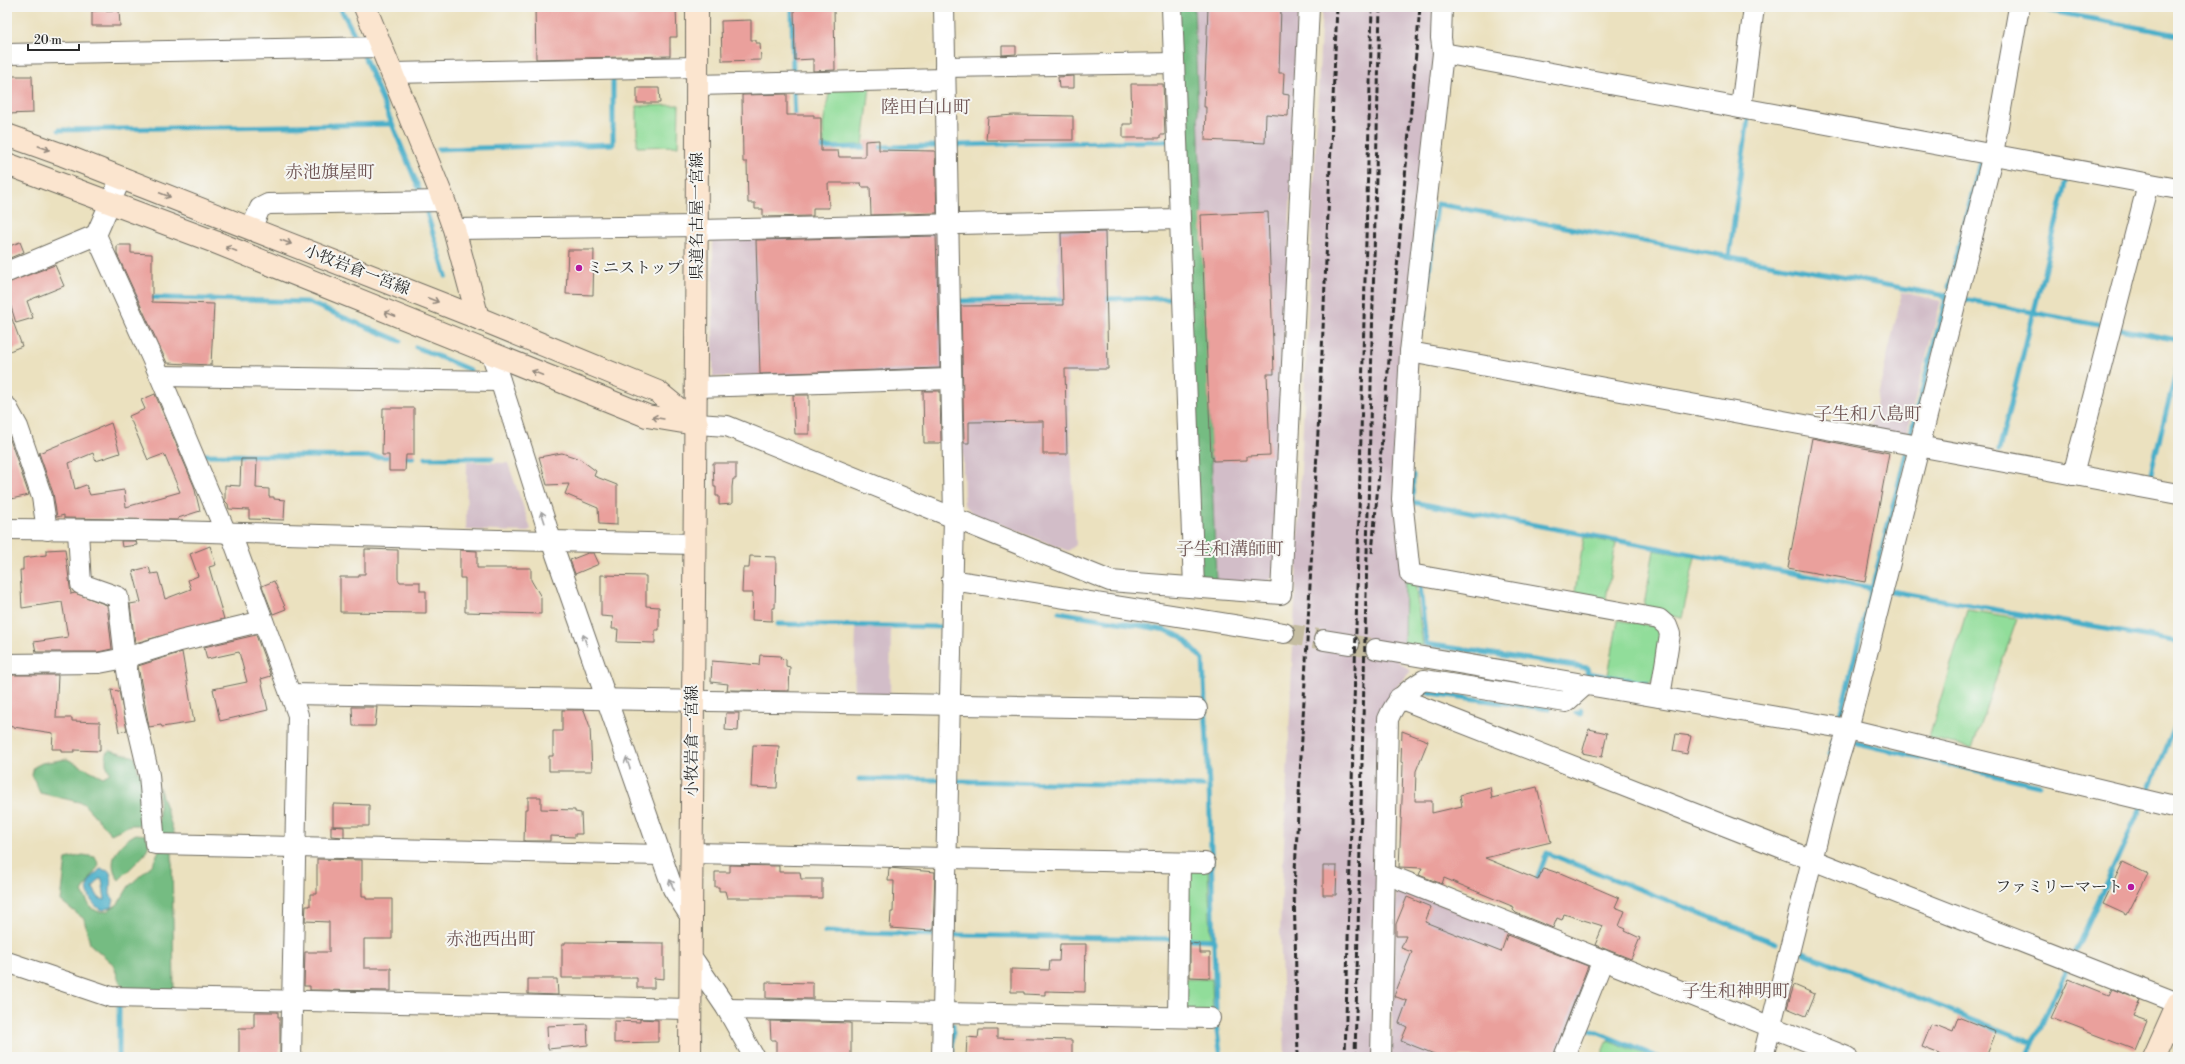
<svg xmlns="http://www.w3.org/2000/svg" width="2185" height="1064" viewBox="0 0 2185 1064" font-family="'Libre Bodoni','Noto Serif JP',serif">
  <style>
    .industrial { fill: #d2bdc8 }
    .green { fill: #91dd9a; stroke: #5e8462 }
    .forest { fill: #74bc82; stroke: #507456 }
    .water { fill: #4aafc9; stroke: #3a6d7a; fill-rule: evenodd }
    .lines { fill: none; stroke-linecap: round; stroke-linejoin: round }
    .stream { stroke: #4aafc9; stroke-width: 5 }
    .building { fill: #eaa09c }
    .street-tunnel { stroke: #c5bda1; stroke-width: 20; stroke-dasharray: 20 10; stroke-linecap: butt }
    .street-casing { stroke: #6e6b5f; stroke-width: 22 }
    .secondary-casing { stroke: #6e6b5f; stroke-width: 24 }
    .street { stroke: #fff; stroke-width: 20 }
    .secondary { stroke: #fbe5cf; stroke-width: 22 }
    .rail { stroke: #2b2b2b; stroke-width: 3; stroke-dasharray: 6 3; stroke-linecap: butt }
    .oneway { stroke: #93887d }
    .oneway2 { stroke: #a0a0a0 }
    .poi-dot { fill: #b5179e; stroke: #f6f6f2; stroke-width: 1.5 }
    .labels { text-anchor: middle; dominant-baseline: central; stroke-width: 4; stroke-linejoin: round; paint-order: stroke }
    .street-label { font-size: 16px; fill: #2b2b2b; stroke: #f6f6f2 }
    .poi-label { font-size: 16px; fill: #2b2b2b; stroke: #f6f6f2; text-anchor: start }
    .quarter-label { font-size: 18px; fill: #6e5453; stroke: #f6f6f2 }
  </style>
  <rect width="100%" height="100%" fill="#f6f6f2"/>
  <filter id="ink" filterUnits="userSpaceOnUse"><feTurbulence type="fractalNoise" baseFrequency=".025" numOctaves="2"/><feDisplacementMap in="SourceGraphic" scale="8" xChannelSelector="R" yChannelSelector="G"/><feConvolveMatrix kernelMatrix="1 2 1 2 8 2 1 2 1" color-interpolation-filters="sRGB"/></filter>
  <filter id="wash" filterUnits="userSpaceOnUse"><feTurbulence type="fractalNoise" baseFrequency=".012" numOctaves="4" result="noise"/><feDisplacementMap in="SourceGraphic" scale="16" xChannelSelector="R" yChannelSelector="G"/><feGaussianBlur stdDeviation="0.9" result="paint"/><feColorMatrix in="noise" values="0 0 0 0 0 0 0 0 0 0 0 0 0 0 0 0 0 1.4 0 .05"/><feComposite in="paint" operator="in"/></filter>
  <g filter="url(#wash)">
    <rect width="100%" height="100%" fill="#ebe1bf"/>
    <!-- industrial -->
    <g class="industrial">
      <polygon points="1176,7 1299,7 1274,576 1264,585 1206,579"/>
      <polygon points="1322,7 1437,7 1405,581 1404,644 1398,661 1411,671 1398,685 1384,713 1375,1057 1285,1057 1280,931"/>
      <polygon points="1107,227 1110,372 1067,374 1076,545 1068,551 972,513 964,504 959,304 1059,303 1058,229"/>
      <polygon points="936,229 943,236 945,376 713,377 713,241 718,235"/>
      <polygon points="1902,292 1941,301 1905,437 1870,431"/>
      <polygon points="467,462 508,463 531,529 528,532 466,530"/>
      <polygon points="856,628 891,629 890,698 854,697"/>
      <polygon points="1396,886 1593,963 1559,1057 1391,1057"/>
    </g>
    <!-- green -->
    <g class="green">
      <polygon points="870,87 863,145 824,146 823,125 830,88"/>
      <polygon points="679,105 678,146 637,147 637,106"/>
      <polygon points="1584,537 1616,543 1605,604 1574,598"/>
      <polygon points="1654,550 1695,557 1682,618 1643,611"/>
      <polygon points="1405,581 1415,582 1423,646 1404,644"/>
      <polygon points="1967,610 2017,618 1972,748 1929,738"/>
      <polygon points="1618,620 1659,627 1664,632 1656,677 1650,682 1608,675"/>
      <polygon points="1208,869 1211,938 1181,938 1181,870"/>
      <polygon points="1181,979 1212,979 1213,1013 1181,1013"/>
      <polygon points="1608,1040 1652,1057 1601,1057"/>
    </g>
    <!-- forest -->
    <g class="forest">
      <polygon points="1176,7 1194,7 1216,580 1206,579 1198,571"/>
      <polygon points="110,750 135,757 138,772 144,771 148,825 130,825 111,834 83,803 40,793 32,775 34,767 42,763 67,759 103,777 110,773 106,764 106,753"/>
      <polygon points="159,787 176,839 159,835"/>
      <path d="M 136,834 L 146,835 L 149,845 L 144,855 L 119,880 C 105,862 118,843 136,834 Z"/>
      <polygon points="159,850 172,850 174,992 125,991 120,983 113,964 90,944 84,919 61,901 66,859 83,855 95,857 99,865 82,892 91,908 99,912 107,911 118,904 129,886 153,864"/>
    </g>
    <!-- water -->
    <path class="water" d="M 100,869 L 109,871 L 111,875 L 110,894 L 114,900 L 112,907 L 103,910 C 97,908 94,905 91,900 C 83,885 89,881 100,869 ZM 99,879 L 102,879 L 105,900 L 99,898 L 93,888 Z"/>
    <g class="lines">
      <!-- stream -->
      <g class="stream">
        <polyline points="340,7 357,40"/>
        <polyline points="792,7 793,75"/>
        <polyline points="2030,7 2178,35"/>
        <polyline points="364,56 421,194"/>
        <polyline points="794,90 795,121"/>
        <polyline points="59,130 392,124"/>
        <polyline points="955,145 1169,141"/>
        <polyline points="814,148 941,146"/>
        <polyline points="438,149 613,144 613,74"/>
        <polyline points="426,210 446,276"/>
        <polyline points="1729,257 1748,118"/>
        <polyline points="1949,287 1980,162"/>
        <polyline points="135,297 307,302 400,341"/>
        <polyline points="1100,299 1175,298"/>
        <polyline points="1964,299 2103,326"/>
        <polyline points="958,301 1068,299"/>
        <polyline points="1423,325 1437,204 1947,296"/>
        <polyline points="2119,329 2178,340"/>
        <polyline points="416,347 470,370"/>
        <polyline points="1911,433 1947,295"/>
        <polyline points="1999,450 2068,176"/>
        <polyline points="202,455 413,457"/>
        <polyline points="425,458 492,458"/>
        <polyline points="2149,481 2178,364"/>
        <polyline points="1412,502 1872,588"/>
        <polyline points="1412,505 1413,475"/>
        <polyline points="1420,585 1426,644 1588,668 1587,673 1646,683"/>
        <polyline points="1891,591 2178,642"/>
        <polyline points="1059,612 1165,630 1182,637 1203,660 1209,786 1216,1010"/>
        <polyline points="778,624 943,627"/>
        <polyline points="1424,692 1549,709"/>
        <polyline points="1576,713 1581,714 1581,710"/>
        <polyline points="1839,719 1906,454"/>
        <polyline points="1853,742 2039,785"/>
        <polyline points="1830,753 1833,741"/>
        <polyline points="859,779 942,780"/>
        <polyline points="957,781 1203,786"/>
        <polyline points="2149,790 2178,720"/>
        <polyline points="1535,884 1547,853 1776,943"/>
        <polyline points="825,932 937,935"/>
        <polyline points="954,935 1175,939"/>
        <polyline points="1183,939 1214,940"/>
        <polyline points="1799,951 2033,1043"/>
        <polyline points="2074,954 2141,807"/>
        <polyline points="1216,1025 1221,1057"/>
        <polyline points="1581,1026 1658,1057"/>
        <polyline points="119,1057 119,1005"/>
        <polyline points="952,1057 953,1025"/>
        <polyline points="2027,1057 2067,968"/>
      </g>
    </g>
    <g id="blocks">
      <!-- building -->
      <g class="building">
        <polygon points="535,7 676,7 677,37 670,37 670,56 536,59"/>
        <polygon points="794,7 834,7 835,70 813,71 813,59 795,60"/>
        <polygon points="1208,7 1281,7 1279,73 1284,73 1283,94 1289,95 1288,116 1266,114 1265,143 1205,140 1206,107 1204,107"/>
        <polygon points="119,10 120,26 92,26 92,11"/>
        <polygon points="751,20 751,40 756,40 756,43 760,43 761,60 722,61 721,21"/>
        <polygon points="1002,46 1016,46 1016,54 1002,55"/>
        <polygon points="7,76 32,76 33,113 7,114"/>
        <polygon points="1074,76 1074,88 1059,88 1058,77"/>
        <polygon points="1131,84 1163,84 1165,135 1160,135 1160,138 1123,138 1123,124 1132,124"/>
        <polygon points="637,88 659,88 660,103 637,103"/>
        <polygon points="787,94 787,115 814,115 814,118 821,118 821,151 838,151 839,157 865,157 865,141 879,140 879,150 935,151 937,213 871,215 870,187 862,187 861,183 828,183 829,208 813,208 813,216 763,217 763,209 755,209 755,203 748,203 747,162 743,162 742,95"/>
        <polygon points="1014,115 1073,116 1073,140 986,140 988,117"/>
        <polygon points="1268,212 1273,343 1274,374 1267,374 1270,455 1247,456 1247,460 1213,461 1213,457 1211,457 1201,215"/>
        <polygon points="1105,232 1108,369 1065,369 1067,454 1043,454 1043,421 969,422 969,443 964,443 961,306 1063,305 1061,233"/>
        <polygon points="936,236 940,368 760,374 756,240"/>
        <polygon points="20,242 24,252 10,258 7,247"/>
        <polygon points="117,245 131,245 131,253 152,254 152,302 214,304 211,365 167,363 117,254"/>
        <polygon points="568,250 594,250 593,295 566,294"/>
        <polygon points="55,265 64,286 27,301 33,318 16,323 7,294 7,283"/>
        <polygon points="8,308 22,346 7,352 7,309"/>
        <polygon points="923,391 940,391 941,443 924,443"/>
        <polygon points="155,394 194,486 200,511 178,518 178,520 64,518 64,515 57,517 53,493 39,453 111,423 120,453 96,461 93,453 69,463 75,489 86,485 90,495 124,490 126,507 180,492 164,454 148,460 129,416 145,409 141,400"/>
        <polygon points="793,395 809,395 809,434 795,434"/>
        <polygon points="383,408 414,408 414,455 406,455 405,471 389,471 389,455 382,455"/>
        <polygon points="7,431 29,495 7,500"/>
        <polygon points="1812,438 1889,453 1865,582 1788,568"/>
        <polygon points="562,453 580,459 596,471 594,476 617,485 617,525 599,524 598,508 565,494 569,484 547,485 539,457"/>
        <polygon points="241,459 257,459 256,488 269,489 269,497 274,497 274,499 285,500 284,520 249,519 249,510 229,509 228,504 225,501 225,485 240,486"/>
        <polygon points="713,463 736,463 736,479 733,479 732,487 732,504 719,505 719,496 716,496 716,487 714,487"/>
        <polygon points="121,541 136,541 137,545 122,547"/>
        <polygon points="210,546 216,565 209,567 224,619 135,643 130,604 141,602 133,571 149,567 151,574 158,573 165,599 191,589 188,580 198,576 190,554"/>
        <polygon points="65,549 71,594 75,593 107,605 112,649 98,652 36,652 34,642 68,637 62,602 22,608 20,570 23,570 23,558 46,555 46,550"/>
        <polygon points="365,549 398,550 398,579 400,582 420,582 420,591 426,591 426,613 340,612 340,577 359,577 359,574 365,574"/>
        <polygon points="460,550 477,551 477,568 531,568 531,580 541,597 541,614 465,612 465,578 460,578"/>
        <polygon points="588,553 594,553 599,564 575,574 570,560"/>
        <polygon points="750,556 776,557 775,608 772,608 772,621 752,620 753,593 742,593 743,568 749,568"/>
        <polygon points="601,575 646,576 646,606 659,607 659,630 655,630 655,643 617,642 618,629 612,629 613,617 601,616"/>
        <polygon points="274,581 286,609 273,614 262,586"/>
        <polygon points="256,635 271,676 261,679 268,710 220,721 213,689 247,682 239,652 207,659 204,647"/>
        <polygon points="182,652 194,722 162,727 161,725 149,727 138,666"/>
        <polygon points="760,655 781,656 780,658 786,659 786,666 790,667 789,691 727,690 728,684 711,682 712,661 759,665"/>
        <polygon points="7,675 58,675 56,718 72,718 72,721 100,722 100,751 74,750 74,752 61,752 61,749 52,749 53,733 7,726"/>
        <polygon points="111,690 119,691 127,730 119,732"/>
        <polygon points="352,707 377,707 375,726 353,726"/>
        <polygon points="562,710 584,710 590,727 592,771 549,771 549,756 553,756 553,731 562,731"/>
        <polygon points="726,713 739,713 738,731 725,730"/>
        <polygon points="1589,729 1607,733 1602,757 1582,753"/>
        <polygon points="1402,731 1428,741 1416,771 1415,801 1432,801 1432,813 1462,806 1460,795 1490,787 1492,798 1537,787 1551,842 1485,858 1538,880 1543,868 1558,873 1558,872 1619,898 1615,907 1625,911 1619,926 1626,929 1625,931 1640,938 1631,959 1595,945 1603,926 1564,914 1562,920 1557,918 1553,928 1516,913 1513,910 1514,907 1444,878 1442,884 1419,875 1422,868 1399,867 1402,800 1403,763 1401,762"/>
        <polygon points="1676,734 1691,736 1687,754 1673,751"/>
        <polygon points="753,745 779,746 777,788 751,787"/>
        <polygon points="528,797 541,797 541,809 575,810 575,812 581,813 582,834 575,834 575,837 550,836 550,841 524,841 525,809 528,809"/>
        <polygon points="333,804 369,805 369,826 333,826"/>
        <polygon points="331,826 344,827 344,837 331,836"/>
        <polygon points="317,859 362,860 362,896 366,896 366,899 392,899 392,939 364,939 364,968 391,968 391,991 310,990 310,986 304,986 305,952 329,952 329,922 305,921 306,906 310,906 310,894 317,894"/>
        <polygon points="2123,862 2148,874 2127,915 2103,904"/>
        <polygon points="730,865 779,866 779,872 800,872 801,879 822,879 822,898 727,898 725,891 719,891 719,887 715,887 715,872 730,872"/>
        <polygon points="1323,866 1337,866 1336,895 1323,895"/>
        <polygon points="889,868 935,872 933,931 890,928 891,912 893,912 894,881 888,881"/>
        <polygon points="1407,897 1431,907 1425,922 1501,952 1507,935 1588,966 1553,1057 1442,1057 1401,1041 1407,1027 1399,1023 1407,1001 1394,996 1412,952 1401,948 1406,936 1396,936 1396,924"/>
        <polygon points="565,942 664,943 664,979 654,978 654,988 637,988 637,978 562,978 562,944 565,944"/>
        <polygon points="1190,943 1200,944 1200,953 1210,953 1210,978 1190,977"/>
        <polygon points="1060,944 1086,944 1085,992 1045,991 1045,995 1024,994 1024,992 1011,992 1011,969 1049,970 1050,961 1059,961"/>
        <polygon points="528,979 557,979 558,995 528,994"/>
        <polygon points="2069,979 2109,995 2112,989 2140,1000 2133,1016 2147,1021 2135,1050 2051,1018"/>
        <polygon points="766,982 813,983 813,999 766,998"/>
        <polygon points="1794,985 1815,994 1806,1016 1787,1008"/>
        <polygon points="254,1012 278,1012 278,1017 280,1017 280,1057 239,1057 239,1028 254,1028"/>
        <polygon points="1958,1017 1996,1032 1986,1057 1938,1057 1940,1054 1922,1047 1931,1025 1937,1027 1938,1025 1953,1031"/>
        <polygon points="640,1019 658,1020 658,1042 614,1043 614,1021 640,1022"/>
        <polygon points="770,1021 851,1023 851,1057 776,1057 776,1040 771,1040"/>
        <polygon points="587,1024 588,1045 548,1049 547,1026"/>
        <polygon points="979,1030 997,1030 997,1038 1072,1040 1072,1057 966,1057 967,1037 978,1038"/>
      </g>
    </g>
  </g>
  <g filter="url(#ink)">
    <use href="#blocks" fill-opacity="0" stroke="#6e6b5f" stroke-width="1"/>
    <g class="lines">
      <!-- street-tunnel -->
      <g class="street-tunnel">
        <polyline points="1284,633 1324,640"/>
        <polyline points="1349,644 1376,649"/>
      </g>
      <defs>
        <g id="street">
          <polyline points="1442,7 1441,38 1443,53 1410,352 1402,499 1410,574 1659,619 1667,626 1670,634 1660,697"/>
          <polyline points="1443,53 2178,189"/>
          <polyline points="7,54 382,47"/>
          <polyline points="945,67 1174,63"/>
          <polyline points="393,73 697,67"/>
          <polyline points="697,85 945,79"/>
          <polyline points="1741,108 1754,7"/>
          <polyline points="121,178 96,235 160,376 226,533"/>
          <polyline points="1180,219 1194,587"/>
          <polyline points="251,229 260,208 268,204 444,201"/>
          <polyline points="454,229 698,226"/>
          <polyline points="698,230 1180,219 1172,7"/>
          <polyline points="7,272 96,235"/>
          <polyline points="1410,352 2178,494"/>
          <polyline points="492,355 551,540 661,855 673,889 692,919"/>
          <polyline points="160,376 500,381"/>
          <polyline points="697,387 951,379"/>
          <polyline points="7,407 18,427 42,497 47,530"/>
          <polyline points="697,424 727,426 1110,581 1281,594 1309,7"/>
          <polyline points="2073,475 2148,184"/>
          <polyline points="7,529 138,530 498,540 695,544"/>
          <polyline points="78,531 81,584 118,597 125,658 133,707 149,775 155,844 661,855"/>
          <polyline points="231,534 298,715 291,1057"/>
          <polyline points="952,580 1284,633"/>
          <polyline points="1324,640 1349,644"/>
          <polyline points="1376,649 1848,729 2178,808"/>
          <polyline points="7,664 99,663 125,658 180,641 263,621"/>
          <polyline points="290,694 1197,709"/>
          <polyline points="1399,698 2178,1003"/>
          <polyline points="692,853 1205,863"/>
          <polyline points="1386,874 1847,1057"/>
          <polyline points="691,956 727,1009 754,1057"/>
          <polyline points="7,962 111,997 690,1009"/>
          <polyline points="727,1009 1210,1018"/>
          <polyline points="1178,1017 1180,863"/>
          <polyline points="942,1057 954,517 944,7"/>
          <path d="M 1381,1057 L 1388,719 C 1396,700 1407,690 1424,680 L 1566,702 L 1584,686"/>
          <polyline points="1564,1057 1603,960"/>
          <polyline points="1763,1057 1832,780 1848,729 1993,154 2019,7"/>
        </g>
        <g id="secondary">
          <polyline points="365,7 444,201 454,229 478,318"/>
          <polyline points="7,135 63,155 478,318 658,392 697,424"/>
          <polyline points="7,164 215,242 647,416 695,424"/>
          <path d="M 690,1057 C 692,707 698,357 697,7"/>
          <polyline points="2154,1057 2178,1003"/>
        </g>
      </defs>
      <!-- street casing -->
      <use href="#street" class="street-casing"/>
      <!-- secondary casing -->
      <use href="#secondary" class="secondary-casing"/>
      <!-- street -->
      <use href="#street" class="street"/>
      <!-- secondary -->
      <use href="#secondary" class="secondary"/>
      <!-- rail -->
      <g class="rail">
        <polyline points="1372,553 1420,7"/>
        <polyline points="1298,1057 1294,890 1321,375 1337,7"/>
        <polyline points="1345,1057 1372,7"/>
        <polyline points="1355,1057 1380,7"/>
      </g>
    </g>
    <!-- one-way arrows -->
    <defs><path id="oneway-shaft" d="M-6 0H5M1.5-3L5.5 0L1.5 3" fill="none" stroke-width="1.6" stroke-linecap="round" stroke-linejoin="round"/></defs>
    <g class="oneway">
      <use href="#oneway-shaft" transform="translate(44 148) rotate(20)"/>
      <use href="#oneway-shaft" transform="translate(165 195) rotate(21)"/>
      <use href="#oneway-shaft" transform="translate(286 242) rotate(21)"/>
      <use href="#oneway-shaft" transform="translate(231 249) rotate(-158)"/>
      <use href="#oneway-shaft" transform="translate(433 300) rotate(21)"/>
      <use href="#oneway-shaft" transform="translate(390 314) rotate(-158)"/>
      <use href="#oneway-shaft" transform="translate(537 373) rotate(-158)"/>
      <use href="#oneway-shaft" transform="translate(658 418) rotate(-171)"/>
    </g>
    <g class="oneway2">
      <use href="#oneway-shaft" transform="translate(543 517) rotate(-108)"/>
      <use href="#oneway-shaft" transform="translate(585 640) rotate(-109)"/>
      <use href="#oneway-shaft" transform="translate(628 763) rotate(-109)"/>
      <use href="#oneway-shaft" transform="translate(672 885) rotate(-113)"/>
    </g>
  </g>
  <!-- markers -->
  <g class="poi-dot">
    <circle cx="579" cy="268" r="4"/>
    <circle cx="2131" cy="887" r="4"/>
  </g>
  <g class="labels">
    <!-- street labels -->
    <g class="street-label">
      <text transform="translate(697 216) rotate(-90)">県道名古屋一宮線</text>
      <text transform="translate(357 270) rotate(21)">小牧岩倉一宮線</text>
      <text transform="translate(692 741) rotate(-90)">小牧岩倉一宮線</text>
    </g>
    <!-- poi labels -->
    <g class="poi-label">
      <text x="587" y="268">ミニストップ</text>
      <text x="2123" y="887" text-anchor="end">ファミリーマート</text>
    </g>
    <!-- quarter labels -->
    <g class="quarter-label">
      <text x="926" y="107">陸田白山町</text>
      <text x="330" y="172">赤池旗屋町</text>
      <text x="1868" y="414">子生和八島町</text>
      <text x="1230" y="549">子生和溝師町</text>
      <text x="491" y="939">赤池西出町</text>
      <text x="1736" y="991">子生和神明町</text>
    </g>
  </g>
  <!-- margin -->
  <rect width="2185" height="1064" fill="none" stroke="#f6f6f2" stroke-width="24"/>
  <!-- scale -->
  <path d="M28 44v6h51v-6" fill="none" stroke="#2b2b2b" stroke-width="2"/>
  <text x="34" y="44" font-size="12" fill="#2b2b2b" stroke="#f6f6f2" stroke-width="3" paint-order="stroke">20 m</text>
</svg>
